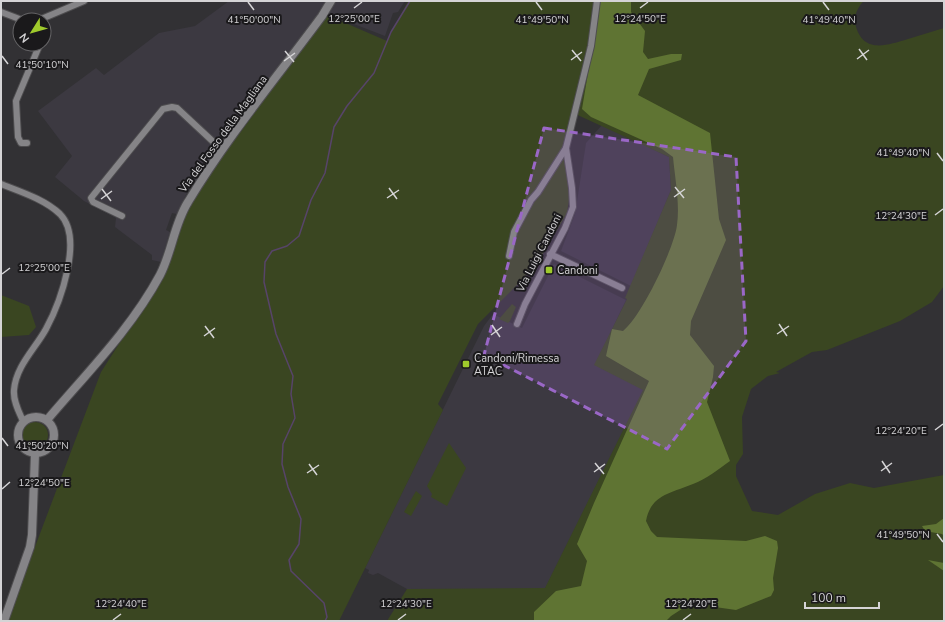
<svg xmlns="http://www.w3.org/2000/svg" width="945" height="622" viewBox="0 0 945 622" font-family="'Nunito Sans',sans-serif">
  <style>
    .built { fill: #3c3941 }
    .green { fill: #3a4621 }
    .forest { fill: #5f7433 }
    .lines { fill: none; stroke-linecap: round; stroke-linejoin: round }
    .stream { stroke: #574469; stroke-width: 1.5 }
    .street-casing { stroke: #4e4d4f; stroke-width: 8 }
    .secondary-casing { stroke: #4e4d4f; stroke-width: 10 }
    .street { stroke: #858487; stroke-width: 6 }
    .secondary { stroke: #858487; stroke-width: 8 }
    .marked { fill: #9a67c7; fill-opacity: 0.2; stroke: #9a67c7; stroke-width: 3; stroke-dasharray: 8 5; stroke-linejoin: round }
    .ticks { fill: none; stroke: #d5d4d6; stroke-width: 1.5 }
    .poi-dot { fill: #9fca2c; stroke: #1a191b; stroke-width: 1.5 }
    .labels { text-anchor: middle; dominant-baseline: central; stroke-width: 4; stroke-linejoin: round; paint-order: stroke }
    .street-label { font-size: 11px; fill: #d5d4d6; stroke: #1a191b }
    .poi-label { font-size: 11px; fill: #d5d4d6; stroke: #1a191b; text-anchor: start }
    .ticks-label { font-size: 10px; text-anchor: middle; fill: #d5d4d6; stroke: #1a191b; stroke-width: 4; stroke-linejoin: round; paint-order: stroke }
  </style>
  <rect width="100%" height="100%" fill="#323134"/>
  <!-- built -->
  <g class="built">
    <polygon points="229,1 326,1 321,12 187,193 177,214 172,213 166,230 170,232 161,262 152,260 152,255 115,227 116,218 84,201 55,177 72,156 38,111 96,68 104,75 159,33 195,26"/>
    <polygon points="334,1 405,1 398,12 393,13 385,36 328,14"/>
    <polygon points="602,125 669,157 671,190 631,286 561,251 575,214 586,143"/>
    <polygon points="554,264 626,300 596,363 644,389 545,589 407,589 378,573 373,575 368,573 369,570 365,568 484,326 493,314 522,328"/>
  </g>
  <!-- green -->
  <g class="green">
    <path d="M 408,1 L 864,1 C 859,5 853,17 855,23 C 862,54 885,46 908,39 C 920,35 932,32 944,28 L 944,286 L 932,302 L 900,321 L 827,350 L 812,352 L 776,372 L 780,373 L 768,376 L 751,389 L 742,417 L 743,454 L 736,465 L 736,476 L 752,511 L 778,515 L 815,494 L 850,483 L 874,488 L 944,475 L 944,621 L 387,621 L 407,589 L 545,588 L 643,390 L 594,365 L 627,299 L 625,298 L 671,190 L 669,157 L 571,112 L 565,146 L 570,193 L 567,213 L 541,257 L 521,281 L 478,324 L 438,404 L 443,410 L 339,621 L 7,621 L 101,372 L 158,283 L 185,211 L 197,191 L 327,15 L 387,41 Z"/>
    <polygon points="1,295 29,306 36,327 29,335 1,337"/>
    <polygon points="512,304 516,307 510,321 508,323 499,319"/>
    <circle cx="35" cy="435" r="13"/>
    <polygon points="449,443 466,468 447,506 431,497 432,494 427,486"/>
    <polygon points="416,491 422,496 411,516 404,512"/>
  </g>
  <!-- forest -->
  <g class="forest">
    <path d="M 600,1 L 631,1 L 631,12 L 645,31 L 643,52 L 648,59 L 671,54 L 682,54 L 681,60 L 649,69 L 638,95 L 710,133 L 719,219 L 726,240 L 691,321 L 690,335 L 714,366 L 713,377 L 707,402 L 730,461 C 719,469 706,479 693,484 C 672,493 651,494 646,521 L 651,531 L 657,537 L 746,541 L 765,536 L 777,541 L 778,548 L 773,578 L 774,590 L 771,596 L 736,610 L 715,607 L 703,601 L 688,605 L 671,616 L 666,621 L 534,621 L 534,612 L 556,591 L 581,586 L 587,561 L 577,544 L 594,503 L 649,381 L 606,356 L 612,329 L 623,331 C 641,317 674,249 677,225 C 680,203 675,179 673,157 L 662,149 L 591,117 L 582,109 Z"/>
    <polygon points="944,518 944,536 942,534 925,531 922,526 936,524"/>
    <polygon points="928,560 944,563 944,571"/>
  </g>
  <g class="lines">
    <!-- stream -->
    <polyline class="stream" points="325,621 327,617 324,603 291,571 289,560 299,544 301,519 288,487 282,464 283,444 295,418 291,394 293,376 276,334 264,282 265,262 272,251 287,246 299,236 311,200 325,173 334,127 347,106 374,73 391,32 410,1"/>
    <defs>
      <g id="street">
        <polyline points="1,12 22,20"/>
        <polyline points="39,20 84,1"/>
        <polyline points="27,143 21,143 18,137 16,101 40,44"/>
        <path d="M 1,184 C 21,192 44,199 60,214 C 84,238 60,303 46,329 C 35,349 16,366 14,390 C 13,401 19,412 23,421"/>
        <polyline points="122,216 93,202 91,198 163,109 172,107 177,108 222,150"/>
        <polyline points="550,254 622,288"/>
        <polyline points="509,256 514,232 531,200 538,192 566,148"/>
        <polyline points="517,324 525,304 565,228 573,207 572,188 566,148 591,46 597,1"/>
      </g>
      <g id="secondary">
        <circle cx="36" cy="435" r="18"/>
        <path d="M 47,420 C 86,374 131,329 160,275 C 172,252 174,224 188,202 C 227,137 277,77 322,16 L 331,1"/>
        <polyline points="4,621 30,547 32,535 35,454"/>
      </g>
    </defs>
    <!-- street casing -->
    <use href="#street" class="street-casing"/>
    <!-- secondary casing -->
    <use href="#secondary" class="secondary-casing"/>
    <!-- street -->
    <use href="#street" class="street"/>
    <!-- secondary -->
    <use href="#secondary" class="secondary"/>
  </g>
  <!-- marked area -->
  <path class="marked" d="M 544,128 L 736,157 L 746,341 L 667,449 L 484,355 Z"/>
  <!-- ticks -->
  <path class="ticks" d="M 248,2 L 254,10M 536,2 L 542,10M 823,2 L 829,10M 354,8 L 362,2M 640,8 L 648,2M 859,49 L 867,60M 572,50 L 581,61M 285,51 L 294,62M 2,56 L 8,64M 857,59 L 869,50M 571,60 L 582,52M 284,61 L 295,53M 937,153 L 943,161M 675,187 L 684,198M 389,188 L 397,199M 102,189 L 111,201M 674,197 L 685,189M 387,198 L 399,190M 101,199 L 112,191M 935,215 L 943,209M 2,274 L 10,268M 779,324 L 787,336M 492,325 L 500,337M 205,326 L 214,338M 777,334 L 789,326M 491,335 L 502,327M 204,336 L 215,328M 935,430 L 943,424M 2,438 L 8,446M 882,461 L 890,473M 595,463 L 604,474M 309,464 L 317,475M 881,471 L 892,463M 594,472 L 605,464M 307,473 L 319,465M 2,489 L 10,482M 937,534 L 943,542M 113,620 L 121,614M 398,620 L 406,614M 683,620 L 691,614"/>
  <!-- markers -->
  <g class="poi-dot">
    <rect x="545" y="266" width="8" height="8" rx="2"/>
    <rect x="462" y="360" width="8" height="8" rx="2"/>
  </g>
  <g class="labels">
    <!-- street labels -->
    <g class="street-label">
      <text transform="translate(223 134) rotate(-54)">Via del Fosso della Magliana</text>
      <text transform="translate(539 253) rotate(-63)">Via Luigi Candoni</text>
    </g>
    <!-- poi labels -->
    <g class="poi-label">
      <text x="557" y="270">Candoni</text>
      <text x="474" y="358">Candoni/Rimessa<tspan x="474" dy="13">ATAC</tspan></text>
    </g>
  </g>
  <g class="ticks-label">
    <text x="354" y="22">12°25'00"E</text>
    <text x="640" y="22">12°24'50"E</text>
    <text x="254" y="23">41°50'00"N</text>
    <text x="542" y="23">41°49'50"N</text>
    <text x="829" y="23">41°49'40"N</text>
    <text x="42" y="68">41°50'10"N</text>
    <text x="903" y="156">41°49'40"N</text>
    <text x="901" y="219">12°24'30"E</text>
    <text x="44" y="271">12°25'00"E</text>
    <text x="901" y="434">12°24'20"E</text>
    <text x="42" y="449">41°50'20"N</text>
    <text x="44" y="486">12°24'50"E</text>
    <text x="903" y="538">41°49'50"N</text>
    <text x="121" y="607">12°24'40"E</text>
    <text x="406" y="607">12°24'30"E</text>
    <text x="691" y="607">12°24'20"E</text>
  </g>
  <!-- border -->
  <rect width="945" height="622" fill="none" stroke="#d5d4d6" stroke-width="4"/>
  <!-- north arrow -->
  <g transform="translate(32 32) rotate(233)"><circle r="19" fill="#1a191b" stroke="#656466"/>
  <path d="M0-3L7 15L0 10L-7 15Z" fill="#9fca2c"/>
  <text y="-6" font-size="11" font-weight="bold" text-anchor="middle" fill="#d5d4d6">N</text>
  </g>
  <!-- scale -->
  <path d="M805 602v6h74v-6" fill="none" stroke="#d5d4d6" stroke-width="2"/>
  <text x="811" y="602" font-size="12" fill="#d5d4d6" stroke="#1a191b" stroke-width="3" paint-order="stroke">100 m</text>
</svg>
